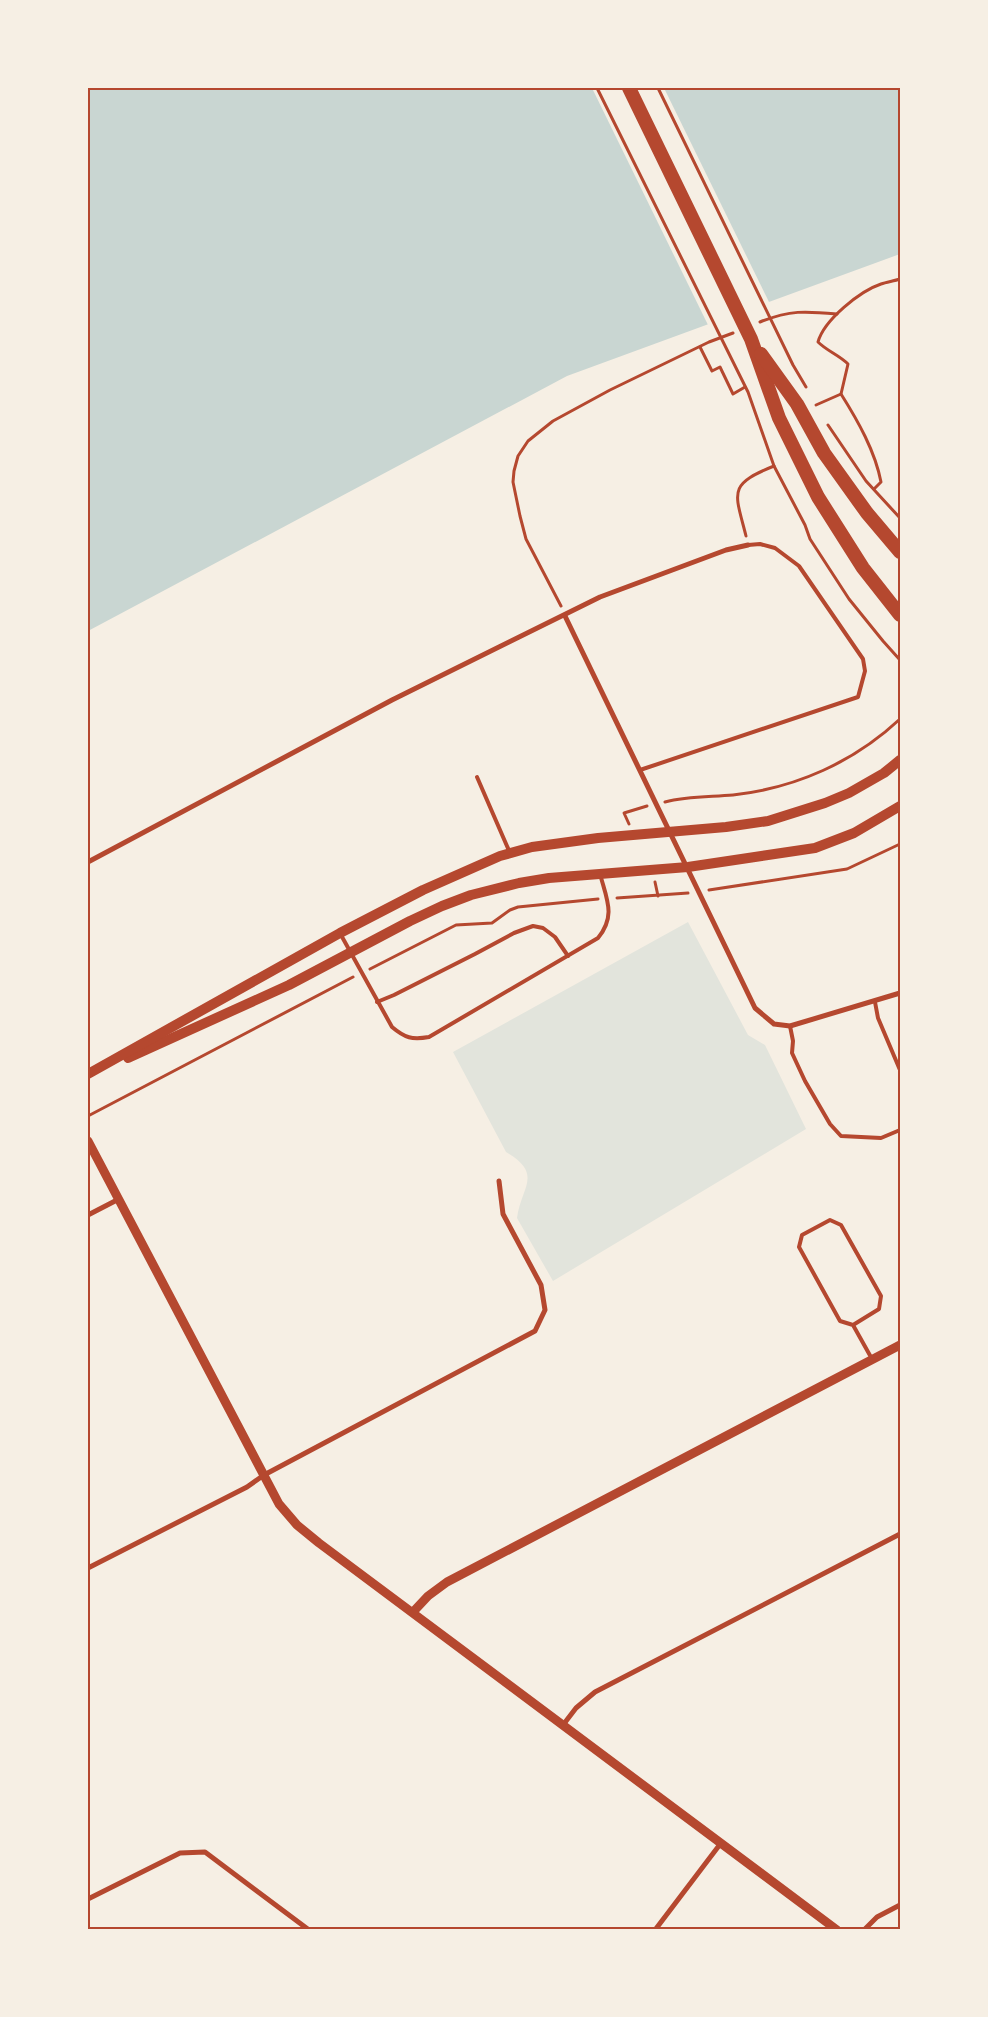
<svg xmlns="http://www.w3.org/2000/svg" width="988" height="2017" viewBox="0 0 988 2017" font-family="Lato,sans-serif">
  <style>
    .green { fill: #e2e4dc }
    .water { fill: #c9d6d2 }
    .pier { fill: #f6efe4 }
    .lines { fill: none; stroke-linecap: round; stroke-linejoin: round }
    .path { stroke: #b5482f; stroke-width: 3 }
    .service { stroke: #b5482f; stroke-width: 4 }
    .minor { stroke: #b5482f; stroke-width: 5 }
    .tertiary { stroke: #b5482f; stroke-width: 9 }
    .secondary { stroke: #b5482f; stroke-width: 10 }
    .trunk { stroke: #b5482f; stroke-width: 14 }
    .neatline { fill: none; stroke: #b5482f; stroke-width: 2 }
  </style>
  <rect width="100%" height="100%" fill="#f6efe4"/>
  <!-- green -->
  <path class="green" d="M 688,922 L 748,1035 L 765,1045 L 806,1129 L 553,1281 L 517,1218 C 521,1187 544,1174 506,1152 L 453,1052 Z"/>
  <!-- water -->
  <polygon class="water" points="88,88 900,88 900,254 567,376 88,631"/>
  <!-- pier -->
  <polygon class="pier" points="592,88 664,88 770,304 709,327"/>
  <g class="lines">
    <!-- path -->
    <g class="path">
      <polyline points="597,88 748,392 774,466 805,525 810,539 849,599 883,641 900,660"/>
      <polyline points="658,88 793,365 806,387"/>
      <path d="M 760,322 C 790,310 805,311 837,314"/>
      <polyline points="700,347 712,371 720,367 733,394 745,387"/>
      <polyline points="816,405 841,394"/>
      <polyline points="828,425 866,481 900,518"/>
      <path d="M 874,489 L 881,482 C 875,451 858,421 841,394 L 848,364 C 839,355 827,351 818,342 C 824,320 860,291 881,284 C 887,282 894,281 900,279"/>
      <path d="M 746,536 C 735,492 727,485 774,466"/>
      <polyline points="561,606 526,539 520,516 513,482 514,471 518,456 528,441 553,421 610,390 709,342 733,333"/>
      <path d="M 665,802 C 687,796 711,797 733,795 C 796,788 854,762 900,719"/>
      <polyline points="629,824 624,813 647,806"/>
      <polyline points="655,882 658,896"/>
      <polyline points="709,890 847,869 900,844"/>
      <polyline points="617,898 688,893"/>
      <polyline points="370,969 456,925 492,923 510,910 518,907 598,899"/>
      <polyline points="88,1116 353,977"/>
    </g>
    <!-- service -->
    <g class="service">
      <polyline points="640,770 858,697 865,671 863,659 799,566 775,548 760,544 748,545"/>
      <polyline points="477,777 510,853"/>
      <path d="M 341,935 L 392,1027 C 405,1038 412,1040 429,1037 L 598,938 C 616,916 607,900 600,874"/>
      <polyline points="377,1002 394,995 475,954 514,933 533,926 543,928 555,937 568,956"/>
      <polyline points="875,1002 878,1018 900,1070"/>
      <polyline points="790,1026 793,1041 792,1053 805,1081 830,1124 841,1136 881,1138 900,1130"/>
      <polyline points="853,1325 879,1309 881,1296 841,1225 830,1220 802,1235 799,1247 840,1321 853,1325 872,1359"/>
    </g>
    <!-- minor -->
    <g class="minor">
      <polyline points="565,616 755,1008 774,1024 790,1026 900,993"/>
      <polyline points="88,862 392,700 600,597 726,550 748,545"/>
      <polyline points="88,1215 117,1200"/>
      <polyline points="88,1568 247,1487 264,1475 535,1331 545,1310 541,1285 503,1214 499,1181"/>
      <polyline points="563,1725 576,1708 595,1692 900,1534"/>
      <polyline points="88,1899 180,1853 205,1852 309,1930"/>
      <polyline points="655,1930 721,1843"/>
      <polyline points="864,1930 877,1917 900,1905"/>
    </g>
    <!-- tertiary -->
    <g class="tertiary">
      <polyline points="88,1141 279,1504 297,1525 319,1543 837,1930"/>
      <polyline points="413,1612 428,1596 447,1582 900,1345"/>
    </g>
    <!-- secondary -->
    <g class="secondary">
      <polyline points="128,1058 289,985 410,921 442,906 471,895 519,883 549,878 688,867 815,848 854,833 900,806"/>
      <polyline points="88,1074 340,933 423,890 500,856 532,847 598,838 726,827 768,821 825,803 849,793 884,773 900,760"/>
    </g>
    <!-- trunk -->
    <g class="trunk">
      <polyline points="629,88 751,339 779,418 818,497 863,568 900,615"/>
      <polyline points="761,354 797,404 824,453 867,513 900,552"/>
    </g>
  </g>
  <!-- border -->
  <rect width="988" height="2017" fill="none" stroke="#f6efe4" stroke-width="178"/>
  <rect x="89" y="89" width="810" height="1839" class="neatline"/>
</svg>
